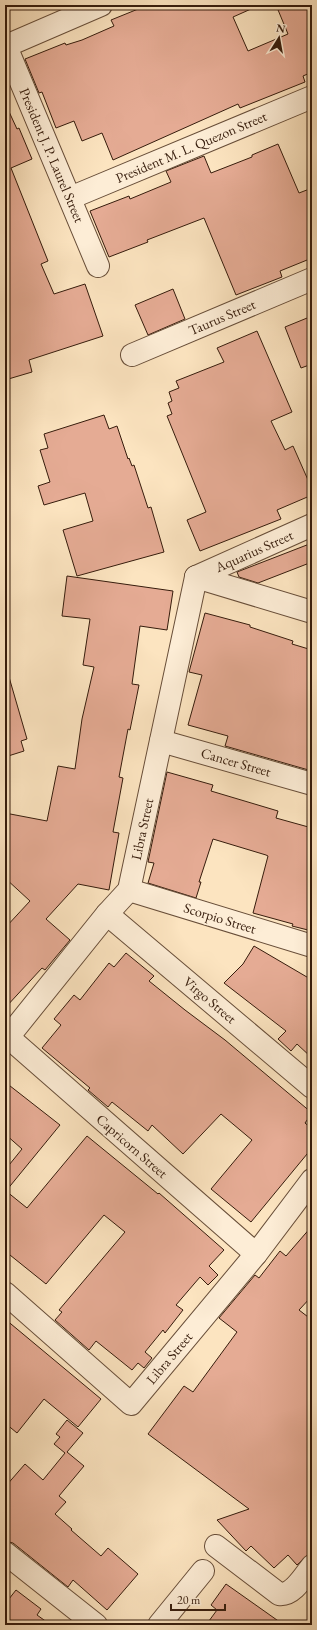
<svg xmlns="http://www.w3.org/2000/svg" width="317" height="1630" viewBox="0 0 317 1630" font-family="'EB Garamond',serif">
  <style>
    .building { fill: #e5ab94; stroke: #361c0c }
    .lines { fill: none; stroke-linecap: round; stroke-linejoin: round }
    .minor-casing { stroke: #684e39; stroke-width: 24 }
    .minor { stroke: #fdedd6; stroke-width: 22 }
    .labels { text-anchor: middle; dominant-baseline: central; stroke-width: 3.5; stroke-linejoin: round; paint-order: stroke }
    .street-label { font-size: 14px; fill: #361c0c; stroke: #fdedd6 }
  </style>
  <rect width="100%" height="100%" fill="#fce4c0"/>
  <filter id="stains"><feTurbulence type="fractalNoise" baseFrequency=".005" numOctaves="4"/><feColorMatrix values="0 0 0 0 .2 0 0 0 0 .09 0 0 0 0 .02 0 0 0 .5 -.17"/></filter>
  <radialGradient id="worn" r=".72"><stop offset=".6" stop-color="#630" stop-opacity="0"/><stop offset="1" stop-color="#630" stop-opacity=".3"/></radialGradient>
  <!-- building -->
  <g class="building">
    <polygon points="148,5 260,5 233,17 248,51 288,34 276,5 312,5 312,72 303,76 305,82 240,108 238,104 113,160 102,133 82,141 74,121 56,128 42,92 39,93 25,59 65,43 66,45 82,40 114,26 111,20"/>
    <polygon points="5,103 17,129 19,128 32,159 11,168 48,261 41,264 54,294 85,284 103,336 29,360 32,372 5,380"/>
    <polygon points="278,144 299,193 312,188 312,258 280,271 282,277 236,295 204,218 147,240 148,242 109,257 90,211 129,196 130,199 171,182 166,171 204,156 211,173 252,157 252,155"/>
    <polygon points="173,289 185,319 148,335 135,305"/>
    <polygon points="312,316 312,364 301,368 285,327"/>
    <polygon points="257,331 292,412 271,421 285,450 293,446 312,489 312,495 277,510 281,519 200,551 187,520 206,512 167,416 172,414 168,403 172,401 169,392 179,388 176,381 224,362 217,348"/>
    <polygon points="104,415 109,429 117,426 128,459 129,458 132,466 134,465 148,508 151,507 164,552 77,576 63,530 93,521 85,493 44,505 38,486 50,482 40,450 48,448 44,434"/>
    <polygon points="312,543 312,562 258,583 239,577 237,572"/>
    <polygon points="67,576 173,591 167,630 140,626 132,684 139,685 130,730 128,729 119,777 123,778 113,832 119,833 109,890 78,884 46,919 70,940 45,970 42,968 5,1008 5,928 30,901 5,878 5,813 47,821 58,766 75,769 82,719 94,667 83,665 90,619 62,616"/>
    <polygon points="205,613 250,625 250,627 293,641 292,644 312,650 312,771 225,746 228,736 188,725 202,675 189,672"/>
    <polygon points="9,677 27,739 21,741 24,751 5,757 5,678"/>
    <polygon points="167,772 213,785 211,791 278,811 276,818 312,828 312,931 292,926 293,924 253,913 268,856 266,855 213,839 199,882 201,882 196,898 148,883 154,863 148,862"/>
    <polygon points="254,946 312,980 312,1058 297,1044 291,1051 278,1039 286,1031 224,983 243,964"/>
    <polygon points="126,953 154,976 149,981 185,1010 225,1040 312,1113 305,1123 312,1129 312,1148 251,1222 211,1189 252,1140 221,1114 183,1154 152,1125 148,1131 112,1102 108,1107 88,1090 90,1088 42,1048 61,1025 54,1019 74,995 80,1000 109,963 114,967"/>
    <polygon points="5,1082 60,1125 6,1191 27,1208 87,1136 158,1194 159,1193 224,1250 209,1266 218,1275 208,1285 200,1277 176,1305 183,1310 165,1333 163,1330 145,1352 152,1358 144,1368 138,1363 132,1370 96,1341 89,1350 55,1320 62,1312 59,1310 125,1232 104,1215 46,1284 5,1251 5,1170 22,1149 5,1134"/>
    <polygon points="312,1226 312,1296 299,1310 312,1320 312,1551 297,1565 288,1555 274,1568 251,1546 246,1551 217,1520 249,1509 148,1434 184,1386 193,1392 237,1332 219,1318 255,1275 259,1278 280,1251 286,1256"/>
    <polygon points="5,1319 101,1399 78,1427 44,1399 17,1433 5,1423"/>
    <polygon points="67,1420 83,1433 67,1452 84,1466 59,1496 66,1502 55,1514 72,1529 71,1530 101,1556 108,1548 138,1574 107,1610 73,1580 68,1587 13,1543 5,1541 5,1487 25,1464 43,1480 65,1453 54,1444 60,1437 56,1434"/>
    <polygon points="226,1584 284,1625 206,1625 217,1610 211,1605"/>
    <polygon points="16,1590 41,1609 37,1615 51,1625 5,1625 5,1604"/>
  </g>
  <g class="lines">
    <defs>
      <g id="minor">
        <polyline points="5,44 98,266"/>
        <polyline points="6,46 101,5"/>
        <polyline points="70,198 312,97"/>
        <polyline points="132,355 312,279"/>
        <polyline points="196,577 312,525"/>
        <polyline points="196,577 312,612"/>
        <polyline points="161,741 312,784"/>
        <polyline points="129,890 312,946"/>
        <polyline points="107,914 312,1087"/>
        <polyline points="8,1037 256,1254"/>
        <polyline points="5,1041 107,914 129,890 196,577"/>
        <polyline points="5,1293 131,1404 256,1254 312,1180"/>
        <path d="M 216,1546 L 279,1594 C 293,1596 304,1576 312,1566"/>
        <polyline points="5,1553 96,1625"/>
        <polyline points="159,1625 203,1571"/>
      </g>
    </defs>
    <!-- minor casing -->
    <use href="#minor" class="minor-casing"/>
    <!-- minor -->
    <use href="#minor" class="minor"/>
  </g>
  <g class="labels">
    <!-- street labels -->
    <g class="street-label">
      <text transform="translate(191 147) rotate(-23)">President M. L. Quezon Street</text>
      <text transform="translate(52 155) rotate(67)">President J. P. Laurel Street</text>
      <text transform="translate(222 317) rotate(-23)">Taurus Street</text>
      <text transform="translate(254 551) rotate(-24)">Aquarius Street</text>
      <text transform="translate(236 762) rotate(16)">Cancer Street</text>
      <text transform="translate(142 829) rotate(-78)">Libra Street</text>
      <text transform="translate(220 918) rotate(17)">Scorpio Street</text>
      <text transform="translate(210 1000) rotate(40)">Virgo Street</text>
      <text transform="translate(132 1146) rotate(41)">Capricorn Street</text>
      <text transform="translate(169 1358) rotate(-50)">Libra Street</text>
    </g>
  </g>
  <!-- margin -->
  <rect width="317" height="1630" fill="none" stroke="#fce4c0" stroke-width="20"/>
  <rect x="6" y="6" width="305" height="1618" fill="none" stroke="#361c0c" stroke-width="2"/>
  <rect x="10" y="10" width="297" height="1610" fill="none" stroke="#361c0c"/>
  <!-- north arrow -->
  <g transform="translate(279 38) rotate(11)" stroke="#fdedd6" stroke-width="3" paint-order="stroke">
  <path d="M0-3L7 15L0 10L-7 15Z" fill="#361c0c"/>
  <text y="-6" font-size="11" font-weight="bold" text-anchor="middle" fill="#361c0c">N</text>
  </g>
  <!-- scale -->
  <path d="M171 1604v6h54v-6" fill="none" stroke="#361c0c" stroke-width="2"/>
  <text x="177" y="1604" font-size="12" fill="#361c0c" stroke="#fdedd6" stroke-width="3" paint-order="stroke">20 m</text>
  <rect width="100%" height="100%" filter="url(#stains)"/>
  <rect width="100%" height="100%" fill="url(#worn)"/>
</svg>
